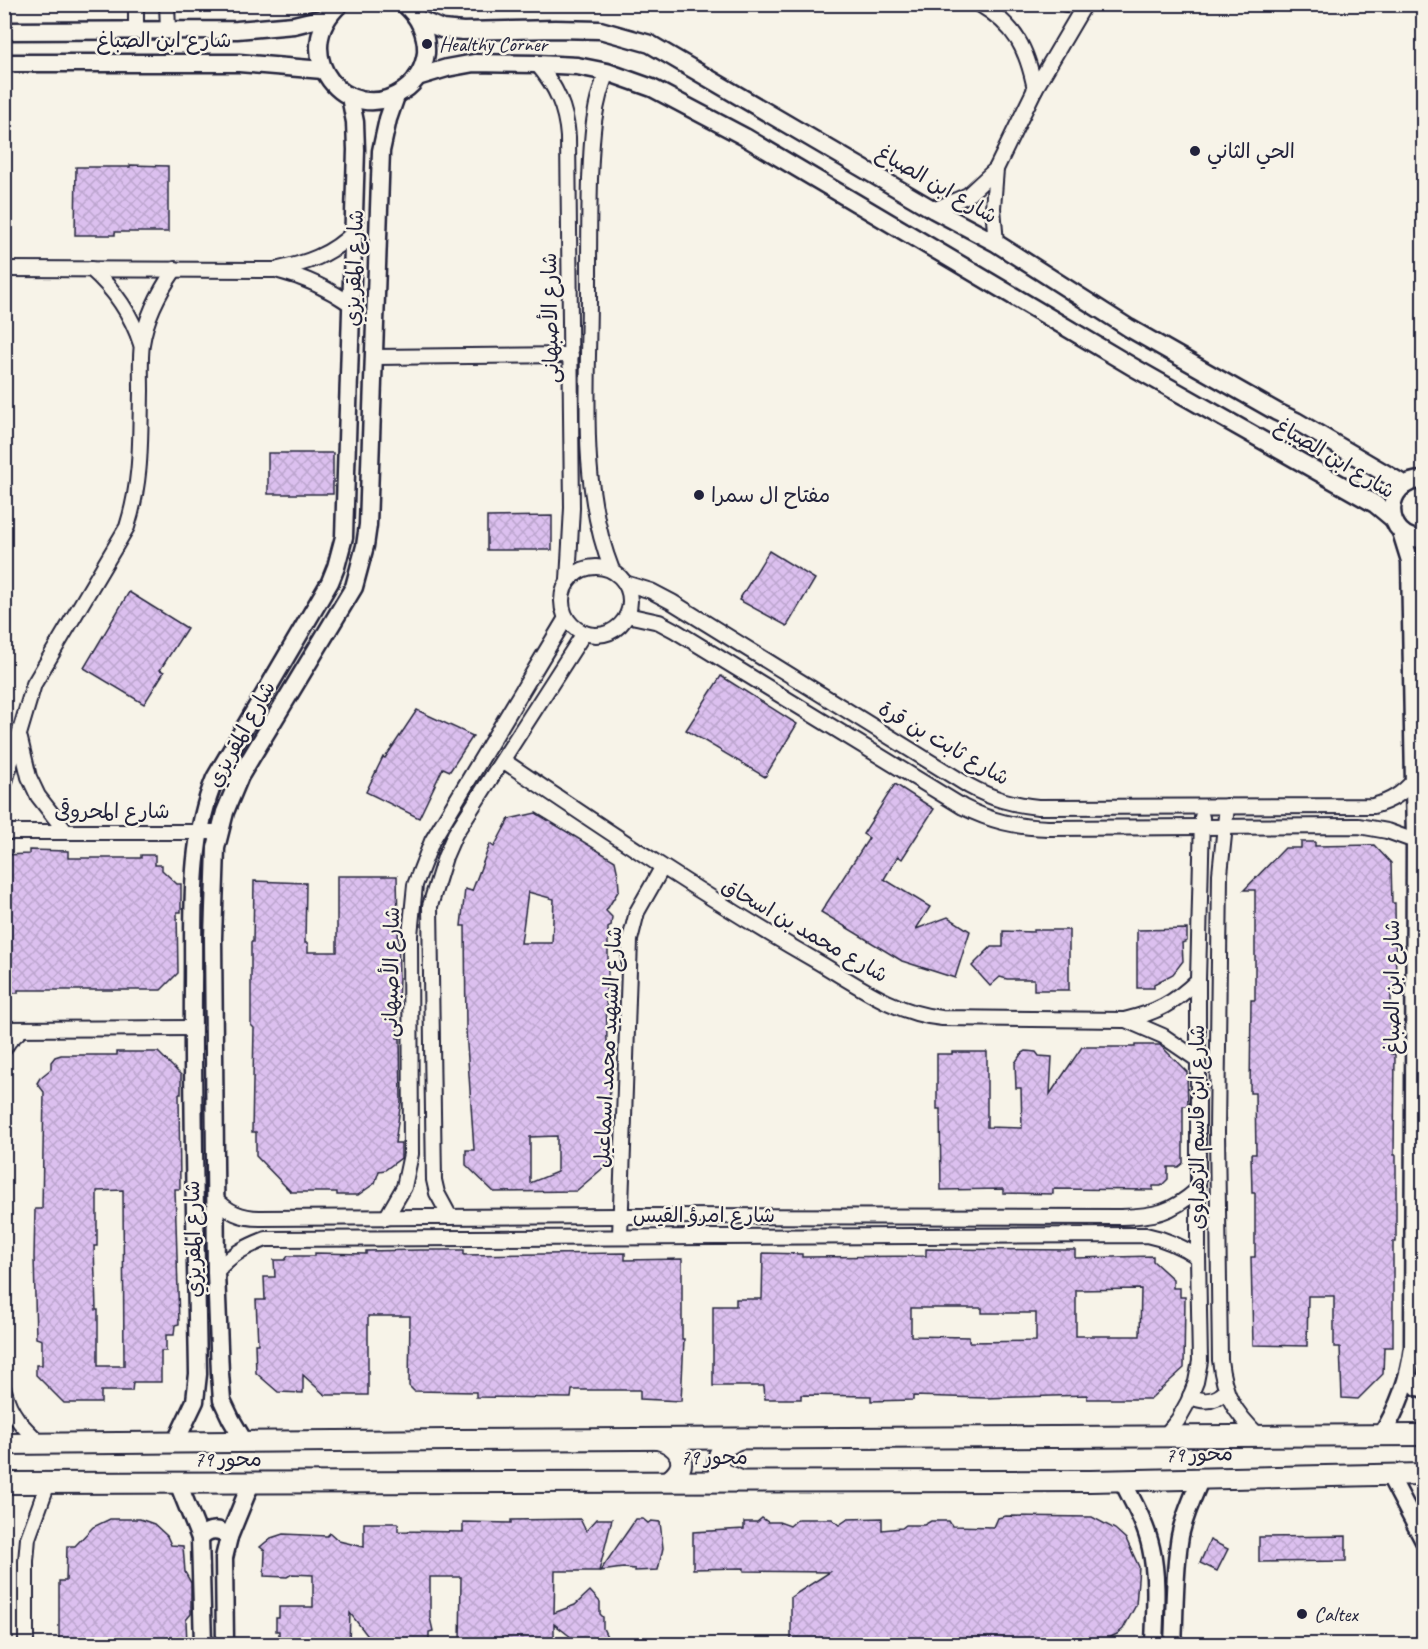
<svg xmlns="http://www.w3.org/2000/svg" width="1428" height="1649" viewBox="0 0 1428 1649" font-family="Caveat,'Playpen Sans Arabic',sans-serif">
  <style>
    .building { fill: url(#building-cross-hatch); stroke: #22223b; stroke-width: 1.5; fill-rule: evenodd }
    .lines { fill: none; stroke-linecap: round; stroke-linejoin: round }
    .minor-casing { stroke: #22223b; stroke-width: 18 }
    .tertiary-casing { stroke: #22223b; stroke-width: 21 }
    .secondary-casing { stroke: #22223b; stroke-width: 24 }
    .minor { stroke: #f7f3e8; stroke-width: 14 }
    .tertiary { stroke: #f7f3e8; stroke-width: 16 }
    .secondary { stroke: #f7f3e8; stroke-width: 20 }
    .poi-dot { fill: #22223b; stroke: #f7f3e8; stroke-width: 2 }
    .labels { text-anchor: middle; dominant-baseline: central; stroke-width: 5; stroke-linejoin: round; paint-order: stroke }
    .street-label { font-size: 21px; fill: #22223b; stroke: #f7f3e8 }
    .poi-label { font-size: 21px; fill: #22223b; stroke: #f7f3e8; text-anchor: start }
  </style>
  <defs>
    <pattern id="building-cross-hatch" width="8" height="8" patternUnits="userSpaceOnUse" patternTransform="scale(1.5)"><rect width="8" height="8" fill="#dcc0ef"/><path d="M0 0l8 8M0 8l8-8" fill="none" stroke="#bca5ce"/></pattern>
  </defs>
  <rect width="100%" height="100%" fill="#f7f3e8"/>
  <filter id="ink" filterUnits="userSpaceOnUse"><feTurbulence type="fractalNoise" baseFrequency=".0167" numOctaves="2"/><feDisplacementMap in="SourceGraphic" scale="12" xChannelSelector="R" yChannelSelector="G"/><feConvolveMatrix kernelMatrix="1 2 1 2 8 2 1 2 1" color-interpolation-filters="sRGB"/></filter>
  <g filter="url(#ink)">
    <!-- building -->
    <g class="building">
      <polygon points="130,165 168,166 168,232 115,232 115,235 75,235 76,167 130,167"/>
      <rect x="268" y="453" width="65" height="41"/>
      <polygon points="552,516 552,550 487,550 487,517"/>
      <polygon points="769,551 815,579 787,626 739,600"/>
      <polygon points="129,592 187,628 160,670 164,672 144,704 84,668"/>
      <polygon points="721,676 797,724 765,777 686,730"/>
      <polygon points="417,710 473,736 450,771 443,768 419,818 366,792 383,757 385,758"/>
      <polygon points="895,784 934,809 902,859 898,856 884,879 930,907 916,929 948,917 970,931 955,978 902,961 821,912 869,838 863,834"/>
      <path d="M 536,813 L 615,861 L 618,875 L 619,890 L 606,911 L 612,917 L 611,926 L 608,928 L 608,982 L 606,982 L 607,1044 L 609,1044 L 610,1118 L 602,1147 L 609,1147 L 609,1163 L 576,1191 L 494,1192 L 466,1165 L 466,1150 L 474,1150 L 466,1030 L 465,926 L 461,926 L 465,889 L 472,891 L 490,844 L 494,847 L 509,819 ZM 528,892 L 554,899 L 552,943 L 521,943 ZM 557,1136 L 557,1172 L 530,1183 L 530,1137 Z"/>
      <polygon points="1301,842 1315,842 1315,846 1374,845 1391,863 1392,903 1395,903 1396,989 1391,989 1391,1054 1395,1054 1394,1155 1396,1155 1396,1242 1393,1242 1393,1347 1384,1347 1383,1374 1358,1399 1342,1398 1340,1347 1334,1347 1334,1296 1308,1296 1307,1346 1253,1345 1251,1257 1255,1257 1255,1193 1252,1193 1251,1154 1256,1154 1255,1093 1250,1093 1251,1000 1255,1000 1255,890 1244,890 1285,848 1301,848"/>
      <polygon points="29,850 68,851 68,858 141,858 141,855 155,855 155,865 162,865 162,870 177,884 181,884 181,912 177,912 178,973 161,990 18,990 18,993 4,993 4,855 29,854"/>
      <polygon points="337,876 397,876 399,976 397,1038 400,1038 401,1101 395,1143 401,1143 401,1158 385,1170 379,1171 375,1183 358,1195 337,1195 337,1192 291,1192 256,1156 256,1132 252,1132 254,1028 251,1025 251,942 253,942 254,881 306,883 305,943 308,943 308,952 337,952"/>
      <polygon points="1187,929 1187,941 1182,943 1183,961 1173,974 1154,984 1154,988 1137,988 1137,930"/>
      <polygon points="1034,930 1069,930 1069,990 1034,990 1034,979 1007,979 1000,977 990,986 972,966 991,947 1003,947 1003,931 1034,932"/>
      <polygon points="1135,1045 1160,1045 1187,1072 1188,1106 1183,1106 1183,1163 1178,1167 1168,1167 1168,1179 1161,1186 1153,1186 1153,1190 1053,1189 1053,1194 1003,1193 1003,1189 941,1190 940,1109 937,1109 937,1054 952,1054 952,1052 987,1052 987,1127 1022,1128 1021,1088 1016,1088 1015,1063 1021,1054 1026,1051 1036,1052 1039,1056 1052,1057 1050,1094 1082,1047 1135,1047"/>
      <path d="M 117,1052 L 158,1052 L 181,1075 L 181,1094 L 179,1094 L 180,1189 L 175,1189 L 179,1324 L 175,1325 L 174,1335 L 166,1335 L 166,1351 L 161,1351 L 161,1382 L 133,1382 L 132,1391 L 101,1391 L 101,1403 L 64,1403 L 36,1375 L 36,1365 L 42,1365 L 42,1340 L 36,1338 L 34,1257 L 35,1209 L 42,1209 L 44,1092 L 37,1083 L 40,1078 L 51,1069 L 51,1062 L 55,1057 L 61,1055 L 117,1055 ZM 123,1190 L 124,1366 L 98,1366 L 98,1310 L 96,1310 L 94,1246 L 97,1246 L 97,1191 Z"/>
      <path d="M 926,1249 L 1075,1250 L 1075,1258 L 1153,1256 L 1153,1261 L 1173,1279 L 1173,1288 L 1180,1288 L 1180,1297 L 1185,1297 L 1184,1368 L 1150,1399 L 1087,1399 L 1087,1395 L 985,1398 L 913,1396 L 913,1400 L 871,1401 L 871,1396 L 801,1395 L 801,1399 L 765,1399 L 764,1386 L 713,1386 L 713,1306 L 736,1306 L 736,1299 L 762,1299 L 763,1253 L 802,1254 L 802,1257 L 926,1256 ZM 1141,1289 L 1140,1336 L 1076,1336 L 1076,1290 ZM 911,1308 L 982,1308 L 982,1313 L 1036,1313 L 1036,1341 L 969,1342 L 969,1337 L 911,1336 Z"/>
      <polygon points="420,1250 464,1250 464,1255 625,1253 625,1260 682,1259 682,1339 684,1339 681,1401 640,1399 640,1390 572,1390 571,1398 476,1397 476,1392 414,1391 409,1386 410,1316 368,1316 368,1395 325,1395 303,1375 303,1393 278,1392 256,1373 255,1344 258,1344 256,1300 265,1300 264,1277 275,1277 274,1260 285,1260 288,1256 315,1256 315,1253 366,1254 366,1251"/>
      <polygon points="1006,1516 1092,1517 1115,1529 1126,1539 1139,1567 1136,1605 1123,1629 1117,1634 1105,1640 1082,1639 1082,1644 946,1644 940,1640 921,1640 882,1643 882,1644 791,1644 791,1597 830,1572 744,1571 744,1568 693,1569 693,1532 744,1529 744,1522 757,1522 762,1518 768,1522 779,1522 790,1526 798,1519 832,1519 839,1525 848,1519 882,1518 882,1530 902,1528 906,1525 924,1525 931,1521 949,1521 952,1526 994,1527 998,1518"/>
      <polygon points="110,1519 140,1519 154,1524 167,1536 171,1545 183,1546 185,1572 191,1583 191,1614 186,1620 187,1644 59,1644 59,1581 66,1581 67,1546 75,1546 93,1527"/>
      <polygon points="580,1519 586,1531 597,1519 612,1519 599,1571 555,1571 554,1613 575,1605 590,1591 600,1602 600,1614 603,1617 603,1628 608,1639 603,1643 580,1644 554,1624 554,1644 460,1644 461,1577 430,1577 430,1618 433,1631 429,1632 429,1644 411,1644 410,1643 374,1644 350,1613 349,1644 279,1642 279,1631 276,1631 276,1618 279,1618 279,1607 313,1607 313,1575 292,1574 287,1577 264,1576 265,1551 260,1547 271,1538 283,1534 327,1536 330,1533 339,1541 364,1547 364,1523 398,1523 398,1531 463,1532 463,1522 511,1523 511,1520"/>
      <polygon points="636,1519 643,1519 648,1523 651,1521 660,1522 663,1548 658,1570 635,1571 635,1569 623,1568 600,1571"/>
      <polygon points="1346,1536 1346,1561 1259,1562 1259,1537"/>
      <polygon points="1210,1540 1228,1549 1217,1571 1200,1563"/>
    </g>
    <g class="lines">
      <defs>
        <g id="minor">
          <polyline points="167,4 168,30"/>
          <path d="M 979,4 C 1016,26 1027,49 1035,89"/>
          <polyline points="1066,4 1083,7"/>
          <polyline points="136,29 136,4"/>
          <path d="M 537,64 C 556,86 566,108 568,137 L 572,508 L 568,580"/>
          <path d="M 607,72 C 592,109 592,140 590,179 C 589,217 589,255 589,294 C 589,384 578,485 612,570"/>
          <polyline points="934,210 968,195 996,169 1035,89 1085,4"/>
          <polyline points="996,243 993,208 996,169"/>
          <path d="M 4,269 L 274,270 C 305,264 332,255 355,231"/>
          <path d="M 91,269 C 115,290 131,313 141,344"/>
          <path d="M 279,271 C 307,278 329,289 352,305"/>
          <polyline points="374,357 571,355"/>
          <circle cx="596" cy="601" r="34"/>
          <path d="M 625,583 L 651,591 L 672,602 L 969,786 C 993,799 1011,804 1038,807 L 1373,806 C 1391,801 1402,794 1414,780"/>
          <path d="M 627,615 L 659,622 L 674,630 L 963,807 C 991,821 1016,827 1048,828 L 1359,826 L 1387,831 L 1415,841"/>
          <polyline points="20,739 29,777 38,796 66,832"/>
          <path d="M 504,761 C 607,831 710,900 818,962 C 857,985 896,1014 942,1018 L 1124,1020 C 1156,1013 1174,1003 1198,980"/>
          <path d="M 4,785 L 34,684 L 127,527 C 142,479 140,441 141,391 C 141,376 140,359 142,344 C 146,317 159,292 175,269"/>
          <path d="M 1227,806 L 1220,874 L 1217,1132 L 1220,1360 C 1224,1395 1234,1412 1259,1436"/>
          <polyline points="4,832 219,832"/>
          <polyline points="1126,1020 1163,1036 1198,1060"/>
          <polyline points="4,1029 193,1028"/>
          <polyline points="4,1049 9,1041 22,1029"/>
          <path d="M 215,1198 C 228,1212 241,1218 260,1218 L 620,1216 L 1121,1217 C 1155,1216 1171,1213 1197,1190"/>
          <polyline points="450,1217 437,1193 434,1180 430,906 445,857 455,834 584,633"/>
          <polyline points="386,1218 404,1187 411,1154 410,935 415,885 432,841 566,618"/>
          <polyline points="620,1236 630,940 637,912 662,868"/>
          <path d="M 216,1272 C 230,1255 245,1247 266,1239 L 1146,1235 C 1166,1239 1181,1246 1198,1257"/>
          <path d="M 4,1390 C 10,1415 23,1427 41,1444"/>
          <path d="M 1190,1396 C 1203,1403 1215,1402 1226,1391"/>
          <polyline points="1164,1437 1178,1420 1188,1402 1196,1382 1200,1361 1198,1257 1198,980 1202,817"/>
          <polyline points="26,1644 26,1561 28,1538 48,1483"/>
        </g>
        <g id="tertiary">
          <path d="M 340,4 C 286,53 347,129 403,91 C 416,83 424,68 426,53 C 427,34 419,16 404,4"/>
          <polyline points="418,19 442,29 463,31 555,29 600,30 650,44 934,210 996,243 1129,328 1277,412 1296,421 1405,485"/>
          <polyline points="4,31 237,30 294,25 327,17"/>
          <polyline points="4,63 239,63 323,70"/>
          <polyline points="417,77 447,68 474,63 537,64 577,66 607,72 652,88 745,137 1133,367 1375,504 1393,519"/>
          <path d="M 1424,480 C 1381,479 1382,541 1424,539"/>
          <polyline points="1408,1377 1418,1387 1424,1389"/>
          <path d="M 1381,1436 C 1399,1407 1409,1380 1413,1347 L 1415,841 L 1410,561 L 1401,532"/>
          <path d="M 175,1443 L 195,1401 L 198,1374 C 196,1244 192,1115 193,986 C 194,915 188,845 215,778 L 330,582 L 336,567 L 344,537 L 356,150 L 355,122 L 350,97"/>
          <polyline points="245,1443 231,1419 222,1400 220,1373 216,1272 213,938 216,848 225,812 240,776 354,587 365,546 368,525 381,151 388,119 396,96"/>
          <polyline points="1389,1474 1424,1541"/>
          <path d="M 1122,1480 C 1133,1502 1146,1524 1151,1548 C 1158,1580 1155,1612 1154,1644"/>
          <polyline points="178,1483 200,1538 203,1644"/>
          <path d="M 200,1538 C 208,1528 220,1528 229,1537"/>
          <polyline points="225,1644 224,1558 229,1537 251,1483"/>
          <path d="M 1173,1644 C 1175,1609 1174,1572 1180,1536 C 1184,1516 1193,1497 1201,1478"/>
        </g>
        <g id="secondary">
          <path d="M 658,1439 C 681,1445 691,1465 669,1481"/>
          <polyline points="4,1444 454,1440 1424,1435"/>
          <path d="M 738,1480 L 720,1472 C 714,1454 723,1446 738,1439"/>
          <polyline points="4,1483 1090,1481 1424,1474"/>
        </g>
      </defs>
      <!-- minor casing -->
      <use href="#minor" class="minor-casing"/>
      <!-- tertiary casing -->
      <use href="#tertiary" class="tertiary-casing"/>
      <!-- secondary casing -->
      <use href="#secondary" class="secondary-casing"/>
      <!-- minor -->
      <use href="#minor" class="minor"/>
      <!-- tertiary -->
      <use href="#tertiary" class="tertiary"/>
      <!-- secondary -->
      <use href="#secondary" class="secondary"/>
    </g>
  </g>
  <!-- markers -->
  <g class="poi-dot">
    <circle cx="427" cy="44" r="6"/>
    <circle cx="1195" cy="151" r="6"/>
    <circle cx="699" cy="495" r="6"/>
    <circle cx="1302" cy="1614" r="6"/>
  </g>
  <g class="labels">
    <!-- street labels -->
    <g class="street-label">
      <text x="164" y="40">شارع ابن الصباغ</text>
      <text transform="translate(937 184) rotate(30)">شارع ابن الصباغ</text>
      <text transform="translate(354 268) rotate(-88)">شارع المقريزي</text>
      <text transform="translate(550 318) rotate(-91)">شارع الأصبهانى</text>
      <text transform="translate(1335 458) rotate(31)">شارع ابن الصباغ</text>
      <text transform="translate(241 734) rotate(-61)">شارع المقريزي</text>
      <text transform="translate(944 743) rotate(30)">شارع ثابت بن قرة</text>
      <text x="112" y="811">شارع المحروقى</text>
      <text transform="translate(805 930) rotate(30)">شارع محمد بن اسحاق</text>
      <text transform="translate(391 972) rotate(-89)">شارع الأصبهانى</text>
      <text transform="translate(1392 987) rotate(-90)">شارع ابن الصباغ</text>
      <text transform="translate(608 1047) rotate(-87)">شارع الشهيد محمد اسماعيل</text>
      <text transform="translate(1197 1127) rotate(-90)">شارع ابن قاسم الزهراوى</text>
      <text x="704" y="1215">شارع امرؤ القيس</text>
      <text transform="translate(193 1239) rotate(-91)">شارع المقريزي</text>
      <text transform="translate(1199 1454) rotate(-2)">محور 79</text>
      <text x="714" y="1457">محور 79</text>
      <text x="228" y="1459">محور 79</text>
    </g>
    <!-- poi labels -->
    <g class="poi-label">
      <text x="439" y="44">Healthy Corner</text>
      <text x="1207" y="151">الحي الثاني</text>
      <text x="711" y="495">مفتاح ال سمرا</text>
      <text x="1314" y="1614">Caltex</text>
    </g>
  </g>
  <!-- margin -->
  <rect width="1428" height="1649" fill="none" stroke="#f7f3e8" stroke-width="24"/>
  <rect x="12" y="12" width="1404" height="1625" fill="none" stroke="#22223b" stroke-width="2" filter="url(#ink)"/>
</svg>
